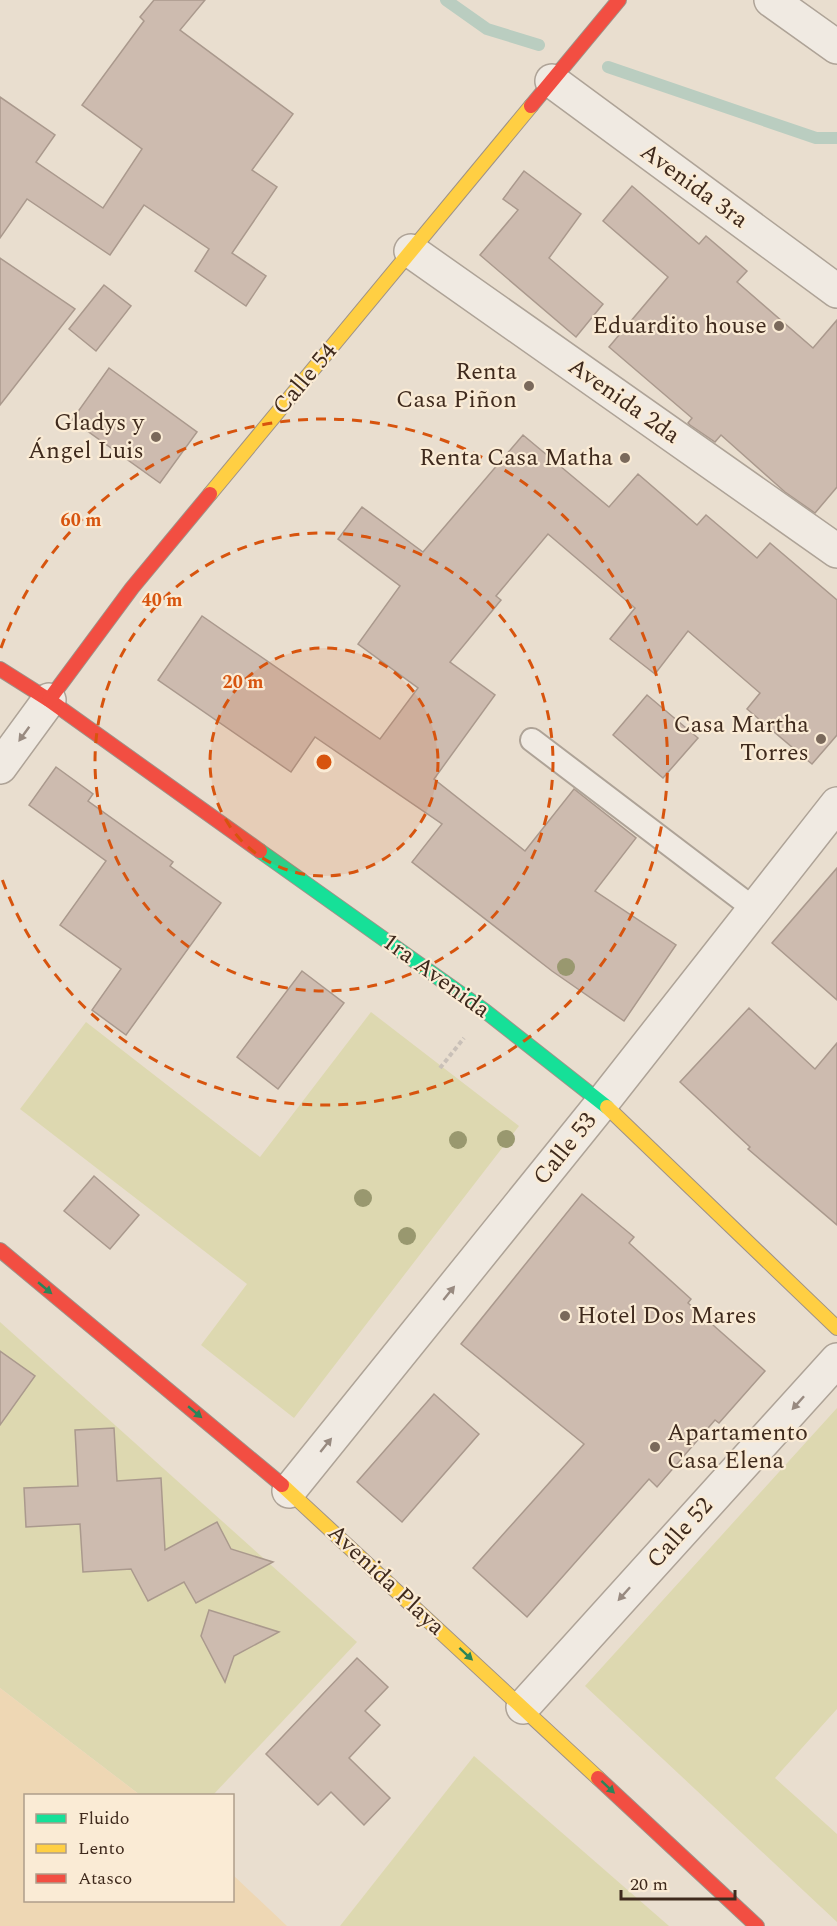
<svg xmlns="http://www.w3.org/2000/svg" width="837" height="1926" viewBox="0 0 837 1926" font-family="Spectral,serif">
  <style>
    .green { fill: #ddd8b0 }
    .sand { fill: #eed7b4 }
    .lines { fill: none; stroke-linecap: round; stroke-linejoin: round }
    .stream { stroke: #bacdc0; stroke-width: 12 }
    .building { fill: #cdbbaf; stroke: #aa998d; stroke-width: 1.5 }
    .lane-casing { stroke: #aea397; stroke-width: 26 }
    .street-casing { stroke: #aea397; stroke-width: 36 }
    .fast-casing { stroke: #9e9288; stroke-width: 16 }
    .slow-casing { stroke: #9e9288; stroke-width: 16 }
    .jam-casing { stroke: #9e9288; stroke-width: 16 }
    .path { stroke: #c9c0b8; stroke-width: 4; stroke-dasharray: 4.5 3; stroke-linecap: butt }
    .lane { stroke: #f0eae2; stroke-width: 22 }
    .street { stroke: #f0eae2; stroke-width: 33 }
    .fast { stroke: #16e098; stroke-width: 14 }
    .slow { stroke: #ffcf43; stroke-width: 14 }
    .jam { stroke: #f24e42; stroke-width: 14 }
    .tree { fill: #99986f }
    .oneway { fill: #988a80 }
    .oneway2 { fill: #2a855a }
    .ring { fill: none; stroke: #d7540e; stroke-width: 3; stroke-dasharray: 10 8 }
    .poi-dot { fill: #7a695b; stroke: #faebd5; stroke-width: 2 }
    .labels { text-anchor: middle; dominant-baseline: central; stroke-width: 4.5; stroke-linejoin: round; paint-order: stroke }
    .street-label { font-size: 24px; fill: #3f2a1d; stroke: #faebd5 }
    .poi-label { font-size: 24px; fill: #3f2a1d; stroke: #faebd5; text-anchor: end }
    .centre { fill: #d7540e; stroke: #faebd5; stroke-width: 3 }
    .ring-label { font-size: 18px; text-anchor: middle; font-weight: bold; fill: #d7540e; stroke: #faebd5; stroke-width: 4.5; stroke-linejoin: round; paint-order: stroke }
  </style>
  <rect width="100%" height="100%" fill="#e9decf"/>
  <!-- green -->
  <g class="green">
    <polygon points="371,1012 519,1126 294,1418 201,1345 247,1284 20,1109 86,1022 260,1157"/>
    <polygon points="0,1322 357,1642 213,1795 140,1795 0,1688"/>
    <polygon points="837,1408 837,1709 775,1778 837,1834 837,1922 585,1686"/>
    <polygon points="474,1756 669,1926 340,1926"/>
  </g>
  <!-- sand -->
  <polygon class="sand" points="0,1688 140,1795 26,1796 26,1900 232,1900 233,1875 287,1926 0,1926"/>
  <g class="lines">
    <!-- stream -->
    <g class="stream">
      <polyline points="446,0 487,29 539,45"/>
      <polyline points="608,67 816,138 837,138"/>
    </g>
  </g>
  <!-- building -->
  <g class="building">
    <polygon points="154,0 205,0 180,30 293,114 252,170 277,187 232,253 266,276 246,306 195,271 209,249 144,205 110,255 27,199 0,238 0,97 55,135 36,162 103,208 142,149 82,105 144,21 140,17"/>
    <polygon points="524,171 581,214 549,258 603,304 576,337 480,255 518,210 503,199"/>
    <polygon points="632,186 699,244 706,236 747,271 737,282 813,348 837,320 837,487 815,513 785,492 721,435 715,442 690,425 688,423 692,418 609,347 668,277 603,221"/>
    <polygon points="0,258 75,309 0,405"/>
    <polygon points="104,285 131,306 96,351 69,329"/>
    <polygon points="109,368 197,432 160,483 72,420"/>
    <polygon points="523,435 609,507 638,474 697,525 706,515 757,558 770,543 837,600 837,735 812,764 747,709 760,693 688,631 655,674 610,639 635,608 548,534 496,596 501,600 450,662 495,695 434,779 525,851 574,789 636,838 595,891 676,945 624,1021 552,971 412,862 442,824 315,737 291,772 158,680 202,616 380,739 418,688 358,644 400,586 338,539 362,507 423,552"/>
    <polygon points="647,695 698,738 663,778 613,735"/>
    <polygon points="56,767 93,794 88,801 173,862 170,866 221,903 126,1035 92,1010 121,969 60,925 106,861 29,805"/>
    <polygon points="837,868 837,1000 772,943"/>
    <polygon points="302,971 344,1003 278,1089 237,1057"/>
    <polygon points="749,1008 815,1069 837,1043 837,1225 748,1149 750,1147 680,1082"/>
    <polygon points="94,1176 139,1215 110,1249 64,1211"/>
    <polygon points="582,1194 634,1237 629,1243 691,1299 688,1303 765,1371 719,1423 715,1420 657,1487 649,1479 527,1617 473,1568 584,1444 461,1344"/>
    <polygon points="0,1351 35,1376 0,1425"/>
    <polygon points="434,1394 479,1434 402,1522 357,1482"/>
    <polygon points="114,1428 117,1481 161,1478 165,1550 217,1522 231,1549 273,1562 196,1603 184,1582 148,1601 131,1569 83,1572 80,1524 26,1527 24,1488 78,1486 75,1430"/>
    <polygon points="209,1610 279,1632 234,1656 225,1682 201,1636"/>
    <polygon points="357,1658 388,1687 365,1711 380,1725 349,1758 390,1798 364,1825 331,1792 318,1805 266,1754"/>
  </g>
  <g class="lines">
    <defs>
      <polyline id="lane" points="532,740 753,908"/>
      <g id="street">
        <polyline points="771,0 837,47"/>
        <polyline points="552,81 837,291"/>
        <polyline points="411,251 837,551"/>
        <polyline points="0,767 49,700"/>
        <polyline points="289,1491 602,1103 837,804"/>
        <polyline points="523,1707 837,1360"/>
      </g>
      <polyline id="fast" points="260,851 485,1011 607,1107"/>
      <g id="slow">
        <polyline points="210,494 531,106"/>
        <polyline points="607,1107 837,1328"/>
        <polyline points="282,1485 598,1778"/>
      </g>
      <g id="jam">
        <polyline points="531,106 619,0"/>
        <polyline points="0,669 49,700 260,851"/>
        <polyline points="49,700 132,588 210,494"/>
        <polyline points="0,1250 282,1485"/>
        <polyline points="598,1778 757,1926"/>
      </g>
    </defs>
    <!-- lane casing -->
    <use href="#lane" class="lane-casing"/>
    <!-- street casing -->
    <use href="#street" class="street-casing"/>
    <!-- fast casing -->
    <use href="#fast" class="fast-casing"/>
    <!-- slow casing -->
    <use href="#slow" class="slow-casing"/>
    <!-- jam casing -->
    <use href="#jam" class="jam-casing"/>
    <!-- path -->
    <polyline class="path" points="440,1068 464,1038"/>
    <!-- lane -->
    <use href="#lane" class="lane"/>
    <!-- street -->
    <use href="#street" class="street"/>
    <!-- fast -->
    <use href="#fast" class="fast"/>
    <!-- slow -->
    <use href="#slow" class="slow"/>
    <!-- jam -->
    <use href="#jam" class="jam"/>
  </g>
  <!-- trees -->
  <g class="tree">
    <circle cx="566" cy="967" r="9"/>
    <circle cx="506" cy="1139" r="9"/>
    <circle cx="458" cy="1140" r="9"/>
    <circle cx="363" cy="1198" r="9"/>
    <circle cx="407" cy="1236" r="9"/>
  </g>
  <!-- one-way arrows -->
  <defs><path id="oneway-solid" d="M-6-.8H1V-3.2L6.5 0L1 3.2V.8H-6Z" transform="scale(1.5)"/></defs>
  <g class="oneway">
    <use href="#oneway-solid" transform="translate(24 734) rotate(126)"/>
    <use href="#oneway-solid" transform="translate(449 1293) rotate(-51)"/>
    <use href="#oneway-solid" transform="translate(798 1403) rotate(132)"/>
    <use href="#oneway-solid" transform="translate(326 1445) rotate(-51)"/>
    <use href="#oneway-solid" transform="translate(624 1594) rotate(132)"/>
  </g>
  <g class="oneway2">
    <use href="#oneway-solid" transform="translate(45 1288) rotate(40)"/>
    <use href="#oneway-solid" transform="translate(195 1412) rotate(40)"/>
    <use href="#oneway-solid" transform="translate(466 1654) rotate(43)"/>
    <use href="#oneway-solid" transform="translate(608 1787) rotate(43)"/>
  </g>
  <!-- distance rings -->
  <circle cx="324" cy="762" r="114" fill="#d7540e" fill-opacity=".12"/>
  <g class="ring">
    <circle cx="324" cy="762" r="114"/>
    <circle cx="324" cy="762" r="229"/>
    <path d="M1 648A343 343 0 1 1 1 876"/>
  </g>
  <!-- markers -->
  <g class="poi-dot">
    <circle cx="779" cy="326" r="6"/>
    <circle cx="529" cy="386" r="6"/>
    <circle cx="156" cy="437" r="6"/>
    <circle cx="625" cy="458" r="6"/>
    <circle cx="821" cy="739" r="6"/>
    <circle cx="565" cy="1316" r="6"/>
    <circle cx="655" cy="1447" r="6"/>
  </g>
  <g class="labels">
    <!-- street labels -->
    <g class="street-label">
      <text transform="translate(694 186) rotate(36)">Avenida 3ra</text>
      <text transform="translate(305 379) rotate(-50)">Calle 54</text>
      <text transform="translate(624 401) rotate(35)">Avenida 2da</text>
      <text transform="translate(436 976) rotate(36)">1ra Avenida</text>
      <text transform="translate(565 1149) rotate(-51)">Calle 53</text>
      <text transform="translate(680 1533) rotate(-48)">Calle 52</text>
      <text transform="translate(386 1580) rotate(43)">Avenida Playa</text>
    </g>
    <!-- poi labels -->
    <g class="poi-label">
      <text x="767" y="326">Eduardito house</text>
      <text x="517" y="372">Renta<tspan x="517" dy="28">Casa Piñon</tspan></text>
      <text x="144" y="423">Gladys y<tspan x="144" dy="28">Ángel Luis</tspan></text>
      <text x="613" y="458">Renta Casa Matha</text>
      <text x="809" y="725">Casa Martha<tspan x="809" dy="28">Torres</tspan></text>
      <text x="577" y="1316" text-anchor="start">Hotel Dos Mares</text>
      <text x="667" y="1433" text-anchor="start">Apartamento<tspan x="667" dy="28">Casa Elena</tspan></text>
    </g>
  </g>
  <circle cx="324" cy="762" r="9" class="centre"/>
  <g class="ring-label">
    <text x="81" y="526">60 m</text>
    <text x="162" y="606">40 m</text>
    <text x="243" y="688">20 m</text>
  </g>
  <!-- legend -->
  <rect x="24" y="1794" width="210" height="108" fill="#faebd5" stroke="#af9e8b" stroke-width="1.5"/>
  <rect x="36" y="1814" width="30" height="9" fill="#16e098" stroke="#af9e8b" stroke-width="1.5"/>
  <text x="78" y="1824" font-size="18" fill="#3f2a1d">Fluido</text>
  <rect x="36" y="1844" width="30" height="9" fill="#ffcf43" stroke="#af9e8b" stroke-width="1.5"/>
  <text x="78" y="1854" font-size="18" fill="#3f2a1d">Lento</text>
  <rect x="36" y="1874" width="30" height="9" fill="#f24e42" stroke="#af9e8b" stroke-width="1.5"/>
  <text x="78" y="1884" font-size="18" fill="#3f2a1d">Atasco</text>
  <!-- scale -->
  <path d="M621 1890v9h114v-9" fill="none" stroke="#3f2a1d" stroke-width="3"/>
  <text x="630" y="1890" font-size="18" fill="#3f2a1d" stroke="#faebd5" stroke-width="4.5" paint-order="stroke">20 m</text>
</svg>
